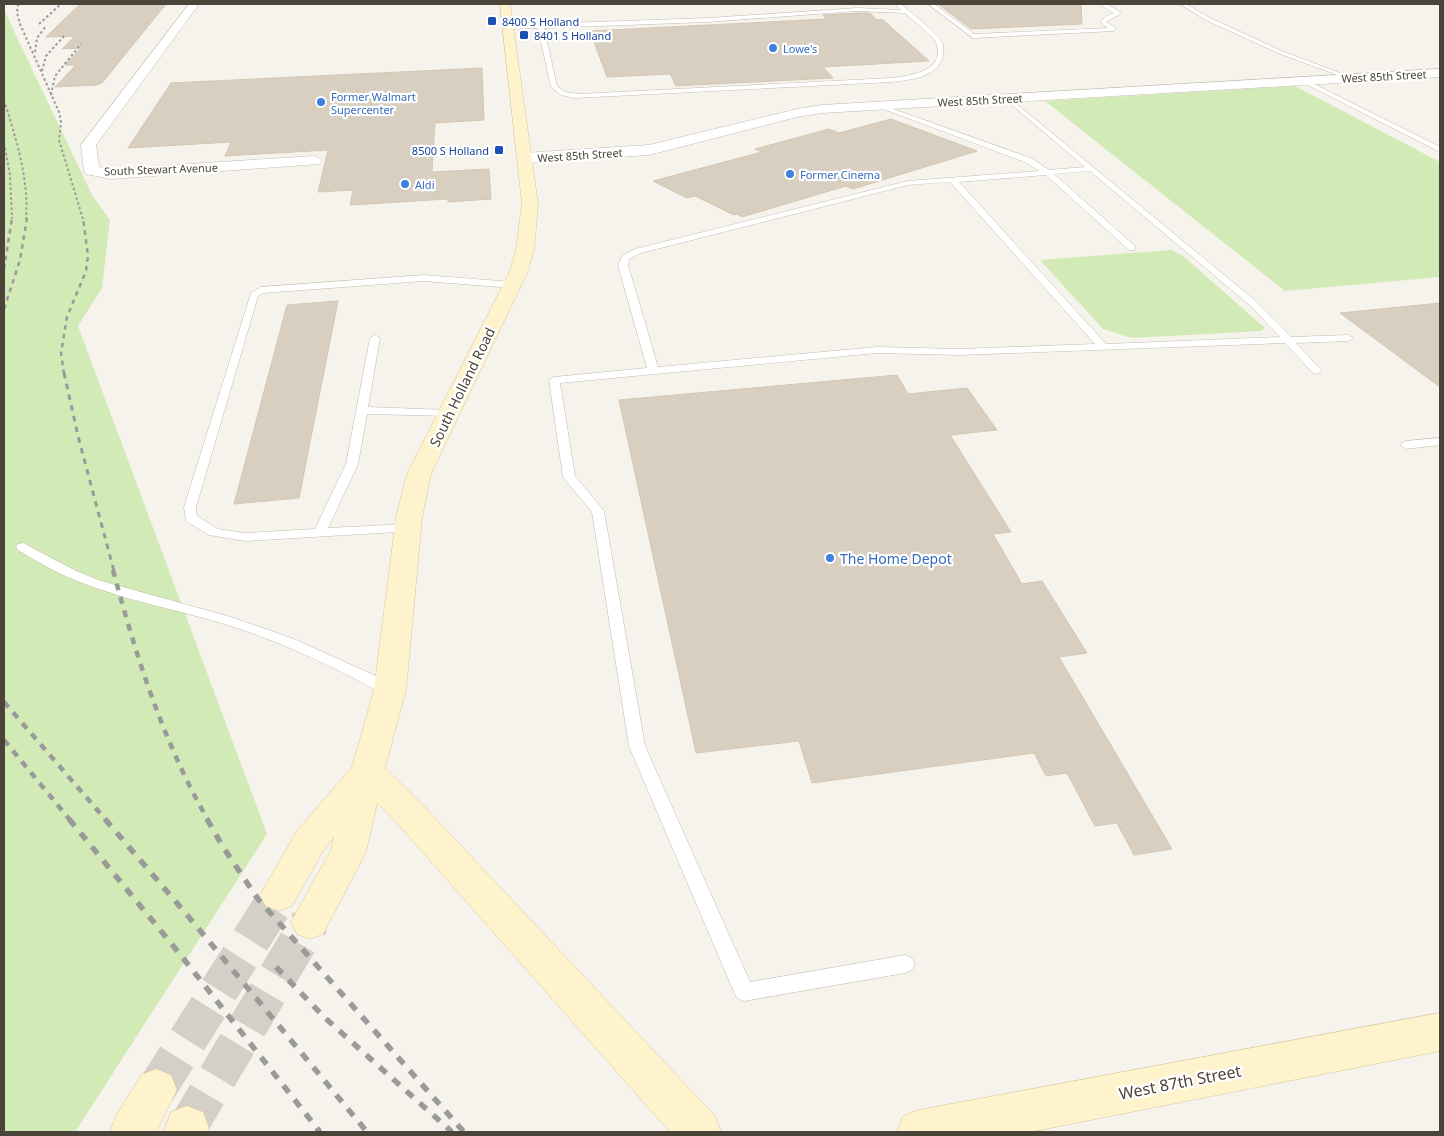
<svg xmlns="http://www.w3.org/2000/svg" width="1444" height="1136" viewBox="0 0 1444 1136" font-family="'Noto Sans',sans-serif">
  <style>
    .green { fill: #d2eab5 }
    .building { fill: #d8cfc1; stroke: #d3c7b4 }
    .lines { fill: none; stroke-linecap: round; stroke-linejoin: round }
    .secondary-tunnel { stroke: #d4d0c8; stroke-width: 39; stroke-dasharray: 39 20; stroke-linecap: butt }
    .service-casing { stroke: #c2bbae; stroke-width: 1 }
    .minor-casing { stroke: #c2bbae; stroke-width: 1 }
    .secondary-casing { stroke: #d6c79b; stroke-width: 1 }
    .service { fill: #fff; fill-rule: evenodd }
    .minor { fill: #fff; fill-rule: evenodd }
    .secondary { fill: #fff3cd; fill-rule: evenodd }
    .rail-far4 { stroke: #9a9a9a; stroke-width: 2; stroke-dasharray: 2.5 2.5; stroke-linecap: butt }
    .rail-far3 { stroke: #9a9a9a; stroke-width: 2.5; stroke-dasharray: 4.5 4.5; stroke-linecap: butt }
    .rail-far2 { stroke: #9a9a9a; stroke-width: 3; stroke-dasharray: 5.5 5.5; stroke-linecap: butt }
    .rail-far1 { stroke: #9a9a9a; stroke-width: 4.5; stroke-dasharray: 7 7; stroke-linecap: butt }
    .rail { stroke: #9a9a9a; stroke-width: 5.5; stroke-dasharray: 9 9; stroke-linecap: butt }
    .transit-dot { fill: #1a4fb4; stroke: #fff; stroke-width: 2 }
    .shop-dot { fill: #3f7fe0; stroke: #fff; stroke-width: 2 }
    .labels { text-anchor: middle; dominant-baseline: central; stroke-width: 4.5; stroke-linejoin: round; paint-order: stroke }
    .far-transit-label { font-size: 11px; fill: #164399; stroke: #fff; text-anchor: start }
    .far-shop-label { font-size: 11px; fill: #366cbe; stroke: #fff; text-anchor: start }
    .far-street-label { font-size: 11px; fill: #4b4439; stroke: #fff }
    .street-label { font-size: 14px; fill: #4b4439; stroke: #fff }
    .shop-label { font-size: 14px; fill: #366cbe; stroke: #fff; text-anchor: start }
    .near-street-label { font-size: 16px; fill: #4b4439; stroke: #fff }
  </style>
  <rect width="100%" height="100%" fill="#f6f3ec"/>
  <!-- green -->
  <g class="green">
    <polygon points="4,10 92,195 110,220 102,288 78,326 267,834 75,1132 4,1132"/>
    <polygon points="1295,86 1440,162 1440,277 1285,291 1045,101"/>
    <polygon points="1171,250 1183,256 1265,328 1261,331 1132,338 1103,329 1040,260"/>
  </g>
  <!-- building -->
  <g class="building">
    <polygon points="80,4 166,4 102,83 96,85 55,87 76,65 65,65 81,48 62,49 75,36 46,37"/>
    <polygon points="938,4 1081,4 1082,24 971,29"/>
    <polygon points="857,13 870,13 877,20 882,19 929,61 823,67 833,78 676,86 670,74 607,77 590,31 826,19 823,15"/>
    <polygon points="482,68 484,120 435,123 432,172 489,169 491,199 448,202 448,199 350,205 353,190 318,192 328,150 225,156 231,142 128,148 171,83"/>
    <polygon points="891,119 977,151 853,189 846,186 742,217 737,214 734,215 695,196 687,198 653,181 762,152 755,149 829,129 839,133"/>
    <polygon points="338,301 299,498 234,504 287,305"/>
    <polygon points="1440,303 1440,387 1340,313"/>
    <polygon points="897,375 908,394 967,388 997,430 950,435 1011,532 993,534 1022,584 1042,581 1087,653 1059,657 1172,849 1134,855 1117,823 1095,826 1067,773 1046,776 1034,753 812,783 799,741 696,753 619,400"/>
  </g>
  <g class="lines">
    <!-- secondary-tunnel -->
    <g class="secondary-tunnel">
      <polyline points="156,1090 279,895"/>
      <polyline points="187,1128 310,922"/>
    </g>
    <defs>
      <g id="service">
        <path d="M 895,4 L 901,4 C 911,13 934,30 941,41 C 944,44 944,52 943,56 C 938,78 909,80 891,82 L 574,98 L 561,95 L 551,87 L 538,28 L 508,29 L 505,27 L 508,25 L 708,18 L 857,8 L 901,10 ZM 857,11 L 905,13 C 912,20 933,35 936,43 C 947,71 908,76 891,78 L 579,94 L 565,92 L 557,86 L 544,28 L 708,22 Z"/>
        <polygon points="928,4 934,4 974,34 1108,28 1100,22 1106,16 1114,13 1099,4 1106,4 1122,13 1106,22 1116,28 1114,31 973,38"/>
        <polygon points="1180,4 1186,4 1210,18 1282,51 1353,78 1348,79 1278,53 1206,20"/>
        <polygon points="1304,79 1440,147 1440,152 1302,82 1301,81"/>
        <path d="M 1007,96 L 1258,303 L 1291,337 L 1348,335 L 1353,338 L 1348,341 L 1296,343 L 1322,371 L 1317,374 L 1313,373 L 1285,343 L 959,355 L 877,353 L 560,383 L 575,476 L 604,511 L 645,746 L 750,982 L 905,955 L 912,958 L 915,964 L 912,970 L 905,973 L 744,1001 L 737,998 L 734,992 L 629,746 L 592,512 L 563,477 L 549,380 L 554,377 L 647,368 L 618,265 L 622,256 L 635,249 L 908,181 L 1039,171 L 1025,162 L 878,107 L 878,105 L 882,105 L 1031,158 L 1049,170 L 1085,167 L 1005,99 L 1004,98 ZM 1090,171 L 1252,307 L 1280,337 L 1106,344 L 959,182 L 1046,175 L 1129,250 L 1135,250 L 1135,246 L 1054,174 ZM 950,182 L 1095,344 L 959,349 L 877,347 L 658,367 L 628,265 L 629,259 L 641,253 L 908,185 Z"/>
        <polygon points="424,275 512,282 517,285 512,288 424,281 263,293 258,296 196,507 197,516 218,529 245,533 315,529 346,464 370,338 375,335 380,338 368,407 449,410 455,413 449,416 367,414 358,464 328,528 409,524 414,525 416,528 414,531 245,541 209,535 186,521 184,507 251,293 261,287"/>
        <polygon points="1440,438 1440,445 1406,449 1400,445 1406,441"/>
        <path d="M 23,543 L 76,571 L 101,581 L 231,617 L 294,639 L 376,676 L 396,686 L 398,690 L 396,694 L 390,696 L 384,694 C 332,666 278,640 221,623 C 146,601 86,594 18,550 L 16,547 L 18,544 Z"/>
      </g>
      <g id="minor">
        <polygon points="189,4 199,4 96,145 99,167 111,169 314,156 319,158 322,161 319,164 111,179 86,174 84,171 81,145"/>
        <polygon points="1440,69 1440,77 822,113 797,117 649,155 524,163 519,161 516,158 519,155 524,153 649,145 797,109 822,105"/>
      </g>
      <g id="secondary">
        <polygon points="500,4 510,4 538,204 534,250 527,273 431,474 422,518 406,690 385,768 420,802 715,1116 721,1132 670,1132 396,822 377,803 366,852 323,934 310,939 297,934 291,922 331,850 334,837 323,851 292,906 279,911 266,906 260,895 297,831 352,767 374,690 396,518 407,474 509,273 516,250 522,204"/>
        <polygon points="1440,1013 1440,1051 1030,1132 897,1132 903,1116 919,1110"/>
        <polygon points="156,1069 171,1075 177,1090 156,1132 110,1132 116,1116 141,1075"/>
        <polygon points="187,1106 203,1112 209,1128 207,1132 163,1132 171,1112"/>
      </g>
    </defs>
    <!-- service casing -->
    <use href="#service" class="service-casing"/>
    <!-- minor casing -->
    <use href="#minor" class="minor-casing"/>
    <!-- secondary casing -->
    <use href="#secondary" class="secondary-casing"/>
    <!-- service -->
    <use href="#service" class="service"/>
    <!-- minor -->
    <use href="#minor" class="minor"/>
    <!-- secondary -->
    <use href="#secondary" class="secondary"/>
    <!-- rail-far4 -->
    <g class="rail-far4">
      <polyline points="18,4 17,13 20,24 59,112 61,122 59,140 83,219"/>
      <polyline points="39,24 61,4"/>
      <polyline points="35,52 37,38 46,26"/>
      <polyline points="42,71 46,56 64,36"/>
      <polyline points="51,95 55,76 81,44"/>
      <path d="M 4,100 C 16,139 29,178 26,219"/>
      <polyline points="4,143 10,175 12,219"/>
    </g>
    <!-- rail-far3 -->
    <g class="rail-far3">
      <polyline points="4,269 12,218"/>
      <polyline points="4,309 20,260 27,218"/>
      <polyline points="64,374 61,353 67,317 86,271 88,256 83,218"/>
    </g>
    <!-- rail-far2 -->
    <polyline class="rail-far2" points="64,373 79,440 114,571"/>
    <!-- rail-far1 -->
    <g class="rail-far1">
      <path d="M 113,570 C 136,656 163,742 208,820"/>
      <polyline points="4,702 106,820"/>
      <polyline points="4,740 70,820"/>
    </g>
    <!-- rail -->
    <g class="rail">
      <polyline points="69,819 179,953 320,1132"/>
      <polyline points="105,819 188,916 367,1132"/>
      <polyline points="207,819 223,847 258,899 464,1132"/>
      <polyline points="276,967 324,1017 452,1132"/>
    </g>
  </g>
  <!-- markers -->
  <g class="transit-dot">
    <rect x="487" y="16" width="10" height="10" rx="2.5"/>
    <rect x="519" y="30" width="10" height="10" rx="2.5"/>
    <rect x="494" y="145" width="10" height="10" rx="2.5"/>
  </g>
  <g class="shop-dot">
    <circle cx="773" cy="48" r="5"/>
    <circle cx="321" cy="102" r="5"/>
    <circle cx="790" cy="174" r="5"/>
    <circle cx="405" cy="184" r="5"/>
    <circle cx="830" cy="558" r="5"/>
  </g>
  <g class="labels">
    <!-- far-transit labels -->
    <g class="far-transit-label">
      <text x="502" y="21">8400 S Holland</text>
      <text x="534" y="35">8401 S Holland</text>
      <text x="489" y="150" text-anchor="end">8500 S Holland</text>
    </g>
    <!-- far-shop labels -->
    <g class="far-shop-label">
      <text x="783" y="48">Lowe's</text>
      <text x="331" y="96">Former Walmart<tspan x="331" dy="13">Supercenter</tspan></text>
      <text x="800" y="174">Former Cinema</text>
      <text x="415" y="184">Aldi</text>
    </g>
    <!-- far-street labels -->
    <g class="far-street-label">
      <text transform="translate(1384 76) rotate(-3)">West 85th Street</text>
      <text transform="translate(980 100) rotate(-3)">West 85th Street</text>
      <text transform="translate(580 155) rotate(-4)">West 85th Street</text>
      <text transform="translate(161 169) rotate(-2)">South Stewart Avenue</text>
    </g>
    <!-- street labels -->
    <g class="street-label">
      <text transform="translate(462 387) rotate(-64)">South Holland Road</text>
    </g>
    <!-- shop labels -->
    <g class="shop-label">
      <text x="840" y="558">The Home Depot</text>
    </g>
    <!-- near-street labels -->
    <g class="near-street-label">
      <text transform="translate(1180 1082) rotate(-11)">West 87th Street</text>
    </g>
  </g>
  <!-- border -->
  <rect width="1444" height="1136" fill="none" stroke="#4b4439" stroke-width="10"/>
</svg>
